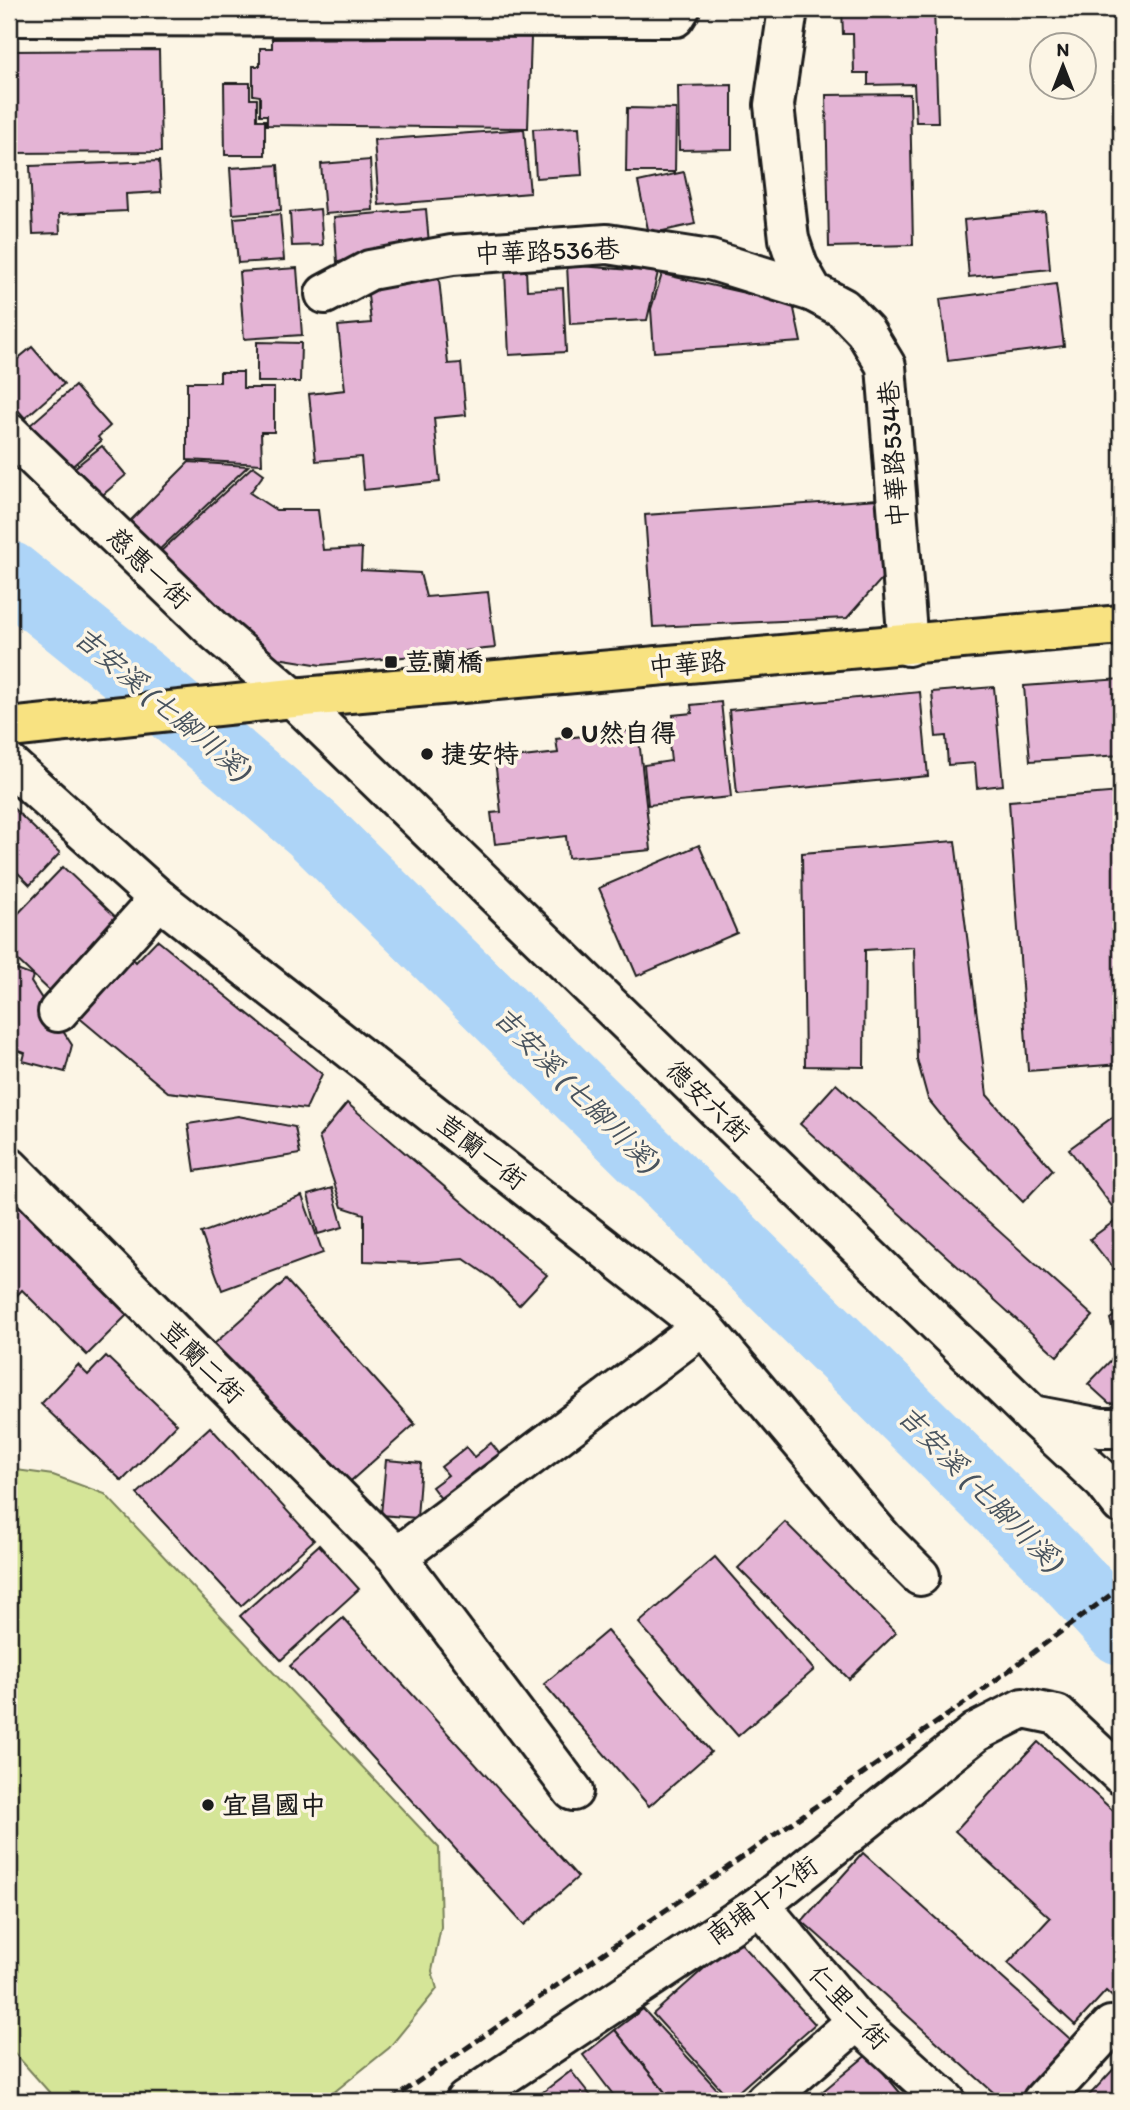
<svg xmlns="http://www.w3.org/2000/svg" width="1130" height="2110" viewBox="0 0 1130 2110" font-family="Itim,'LXGW WenKai TC',sans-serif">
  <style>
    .green { fill: #d5e598; stroke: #78805a; stroke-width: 2 }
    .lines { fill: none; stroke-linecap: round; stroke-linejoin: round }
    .river { stroke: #add4f7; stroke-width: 68 }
    .building { fill: #e4b4d5; stroke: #1c1c1c; stroke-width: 2 }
    .minor-casing { stroke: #1c1c1c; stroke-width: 44 }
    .major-casing { stroke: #1c1c1c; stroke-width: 44 }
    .minor { stroke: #fcf5e5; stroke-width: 38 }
    .major { stroke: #f8e281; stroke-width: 38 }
    .rail { stroke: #1c1c1c; stroke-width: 5; stroke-dasharray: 10 5; stroke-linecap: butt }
    .poi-dot { fill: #1c1c1c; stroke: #fcf5e5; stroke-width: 2.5 }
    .labels { text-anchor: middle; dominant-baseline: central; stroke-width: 7; stroke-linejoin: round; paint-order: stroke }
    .street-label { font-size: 26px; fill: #1c1c1c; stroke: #fcf5e5 }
    .poi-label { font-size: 26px; font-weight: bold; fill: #1c1c1c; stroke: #fcf5e5; text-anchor: start }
    .water-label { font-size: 28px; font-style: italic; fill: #48535e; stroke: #fcf5e5 }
  </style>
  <rect width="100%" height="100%" fill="#fcf5e5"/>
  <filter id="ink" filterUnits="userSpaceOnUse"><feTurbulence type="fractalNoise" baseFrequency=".0143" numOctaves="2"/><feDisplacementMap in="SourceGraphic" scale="14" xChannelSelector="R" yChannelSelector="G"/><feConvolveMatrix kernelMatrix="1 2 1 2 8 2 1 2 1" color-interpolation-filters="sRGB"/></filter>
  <g filter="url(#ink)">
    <!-- green -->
    <polygon class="green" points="9,1469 53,1475 105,1494 439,1848 441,1927 432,1971 437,1989 389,2048 323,2101 57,2101 9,2047"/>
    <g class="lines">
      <!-- river -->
      <polyline class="river" points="9,575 143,683 313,829 1051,1556 1121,1631"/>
    </g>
    <!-- building -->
    <g class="building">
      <polygon points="842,9 934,9 938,122 916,122 914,84 868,85 868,73 854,73 853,34 843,34"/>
      <polygon points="531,37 528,128 267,125 267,115 260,115 260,96 253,95 253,66 260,66 260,48 272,48 272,39"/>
      <polygon points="159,50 161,152 9,153 9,51"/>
      <polygon points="224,83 250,83 250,99 257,99 257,120 265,120 265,155 225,155"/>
      <polygon points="732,85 732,149 679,150 678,86"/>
      <polygon points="910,94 913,245 829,247 826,95"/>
      <polygon points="627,108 676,109 675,172 626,172"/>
      <polygon points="579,127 582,175 536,178 533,129"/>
      <polygon points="524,129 530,193 379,205 374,140"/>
      <polygon points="370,160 373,210 325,214 321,164"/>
      <polygon points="159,161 161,192 126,194 127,211 59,214 60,233 33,234 30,166"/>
      <polygon points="278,165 281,210 233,214 230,168"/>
      <polygon points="684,172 695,224 649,234 638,182"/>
      <polygon points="320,209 323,245 292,246 290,212"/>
      <polygon points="426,209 430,255 337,262 334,217"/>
      <polygon points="1045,212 1050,269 969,277 964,220"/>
      <polygon points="280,214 284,260 238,263 234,218"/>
      <polygon points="567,265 658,272 647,320 570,324"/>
      <polygon points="297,268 302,335 244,339 239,272"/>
      <polygon points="526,270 527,290 563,288 566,352 509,355 505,271"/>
      <polygon points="662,274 793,304 801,342 654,352 651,309"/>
      <polygon points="439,279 448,364 461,363 466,415 434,418 440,482 364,490 361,457 316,461 309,394 345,390 338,326 371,323 367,286"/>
      <polygon points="1056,284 1064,346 948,361 940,299"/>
      <polygon points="257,342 301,343 300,382 257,382"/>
      <polygon points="32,347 64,384 25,418 9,400 9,366"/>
      <polygon points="220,372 243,372 243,388 274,388 274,432 261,432 262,464 187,460 187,382 220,382"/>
      <polygon points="75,386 110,426 98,437 101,441 68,470 29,426"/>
      <polygon points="102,446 126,475 98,499 73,469"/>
      <polygon points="189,462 248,466 158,551 127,524"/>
      <polygon points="253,466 264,474 250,493 276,510 318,510 323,550 362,548 361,570 420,573 426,597 488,592 495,648 321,665 253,654 159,553"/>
      <polygon points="878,499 887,573 847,618 653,627 645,515"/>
      <polygon points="1121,679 1121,755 1030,761 1024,686"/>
      <polygon points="994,687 1003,785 977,788 975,763 948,765 946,736 936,737 932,692"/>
      <polygon points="920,692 928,776 737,794 729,710"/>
      <polygon points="721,702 731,797 648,805 644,765 671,761 667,725 674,724 673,715 692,713 691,705"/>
      <polygon points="638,730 651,850 568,858 566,836 495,844 491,813 501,812 495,760 558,753 556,739"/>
      <polygon points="1121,792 1121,1064 1028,1071 1009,801"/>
      <polygon points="9,804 60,853 30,885 9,864"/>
      <polygon points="955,841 987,1095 1053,1170 1023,1202 957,1135 928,1099 917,1059 914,947 865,950 864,1067 805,1066 802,853"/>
      <polygon points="699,845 737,933 637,976 599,888"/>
      <polygon points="63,867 120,921 52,993 9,952 9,923"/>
      <polygon points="157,940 322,1074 306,1109 168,1092 71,1011 128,954 136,962"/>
      <polygon points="9,967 33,976 31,982 72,1045 65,1072 23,1061 25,1053 9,1047"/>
      <polygon points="836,1084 1093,1316 1057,1356 800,1124"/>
      <polygon points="347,1103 547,1275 519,1305 493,1279 464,1259 415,1263 364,1261 364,1214 342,1207 319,1137"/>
      <polygon points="1121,1111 1121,1278 1090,1239 1120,1217 1069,1149"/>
      <polygon points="238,1116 295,1127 300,1154 195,1171 188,1124"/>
      <polygon points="9,1186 132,1310 87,1355 22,1290 9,1304"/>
      <polygon points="332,1188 343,1227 318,1234 308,1195"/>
      <polygon points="302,1196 323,1253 222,1290 201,1233"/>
      <polygon points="286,1280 415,1424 344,1487 214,1344"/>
      <polygon points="1121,1311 1121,1404 1109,1403 1088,1384 1119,1352 1110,1319"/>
      <polygon points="106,1356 177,1424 122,1481 41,1404 78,1365 88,1375"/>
      <polygon points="210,1427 314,1540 241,1606 137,1494"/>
      <polygon points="491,1443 507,1463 449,1509 432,1487 448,1475 441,1467 466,1447 474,1457"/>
      <polygon points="386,1460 421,1463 417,1518 381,1515"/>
      <polygon points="785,1522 896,1633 849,1679 738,1568"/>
      <polygon points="319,1545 359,1589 281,1660 240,1616"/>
      <polygon points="715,1557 814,1670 738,1736 639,1623"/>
      <polygon points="343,1618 578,1877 524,1925 290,1666"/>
      <polygon points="607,1631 711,1752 649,1806 544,1684"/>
      <polygon points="1038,1742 1121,1818 1121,2005 1106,1991 1075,2025 1008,1963 1050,1918 955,1831"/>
      <polygon points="863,1853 1078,2046 1028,2101 1003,2101 802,1921"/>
      <polygon points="737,1939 815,2024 730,2099 653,2014"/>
      <polygon points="643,2009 728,2101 672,2101 615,2030"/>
      <polygon points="615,2030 672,2101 618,2101 583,2055"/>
      <polygon points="868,2054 907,2101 811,2101"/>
      <polygon points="1121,2061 1121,2101 1084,2101"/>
      <polygon points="571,2071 595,2101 531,2101"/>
    </g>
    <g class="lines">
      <defs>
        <g id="minor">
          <polyline points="788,9 774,105 789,239 798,266 813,292 843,308 865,331 886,366 908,646"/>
          <polyline points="9,16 675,17 680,9"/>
          <polyline points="325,294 370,270 452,255 607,244 710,260 813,292"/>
          <polyline points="9,433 215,631 293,698 1032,1415 1104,1482 1121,1504"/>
          <polyline points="9,764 159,899 703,1326 883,1539 920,1576"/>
          <polyline points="58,1012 159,899"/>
          <polyline points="9,1167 397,1557 703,1326"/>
          <polyline points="1032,1415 1101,1428 1121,1428"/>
          <polyline points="397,1557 573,1791"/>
          <polyline points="760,1905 857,2021 946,2101"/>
          <polyline points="465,2101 760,1905 976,1732 1023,1708 1057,1715 1121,1775"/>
          <polyline points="765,2101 857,2021"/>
          <polyline points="1042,2101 1111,2026"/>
        </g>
        <polyline id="major" points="9,728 293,698 1121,625"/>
      </defs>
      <!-- minor casing -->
      <use href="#minor" class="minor-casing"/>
      <!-- major casing -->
      <use href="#major" class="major-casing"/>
      <!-- minor -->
      <use href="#minor" class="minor"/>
      <!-- major -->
      <use href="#major" class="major"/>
      <!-- rail -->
      <polyline class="rail" points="390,2101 972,1698 1121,1587"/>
    </g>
  </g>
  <!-- markers -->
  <g class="poi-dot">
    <rect x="384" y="655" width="14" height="14" rx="3.5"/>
    <circle cx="567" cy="733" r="7"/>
    <circle cx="427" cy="754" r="7"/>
    <circle cx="208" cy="1805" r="7"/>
  </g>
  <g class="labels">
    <!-- street labels -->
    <g class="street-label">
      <text transform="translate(547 251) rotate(-2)">中華路536巷</text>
      <text transform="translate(893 454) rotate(-94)">中華路534巷</text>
      <text transform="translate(149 568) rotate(44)">慈惠一街</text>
      <text transform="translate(687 664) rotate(-5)">中華路</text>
      <text transform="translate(708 1101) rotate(44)">德安六街</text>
      <text transform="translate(482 1152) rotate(38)">荳蘭一街</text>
      <text transform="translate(203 1362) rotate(45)">荳蘭二街</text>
      <text transform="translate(762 1900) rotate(-36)">南埔十六街</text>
      <text transform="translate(849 2007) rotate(47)">仁里二街</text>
    </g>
    <!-- poi labels -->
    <g class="poi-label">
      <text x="405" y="662">荳蘭橋</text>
      <text x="581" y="733">U然自得</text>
      <text x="441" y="754">捷安特</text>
      <text x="222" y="1805">宜昌國中</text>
    </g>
    <!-- water labels -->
    <g class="water-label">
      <text transform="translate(163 703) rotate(40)">吉安溪 (七腳川溪)</text>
      <text transform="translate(577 1089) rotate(45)">吉安溪 (七腳川溪)</text>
      <text transform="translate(981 1488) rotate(45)">吉安溪 (七腳川溪)</text>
    </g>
  </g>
  <!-- margin -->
  <rect width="1130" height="2110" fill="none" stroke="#fcf5e5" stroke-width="35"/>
  <rect x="18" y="18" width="1095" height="2075" fill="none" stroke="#1c1c1c" stroke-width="2.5" filter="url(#ink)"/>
  <!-- north arrow -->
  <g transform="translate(1063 66)"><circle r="33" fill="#fcf5e5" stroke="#a29e95" stroke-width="2"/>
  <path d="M0-5L12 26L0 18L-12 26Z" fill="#1c1c1c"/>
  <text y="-10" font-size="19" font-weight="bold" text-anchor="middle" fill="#1c1c1c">N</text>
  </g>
</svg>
